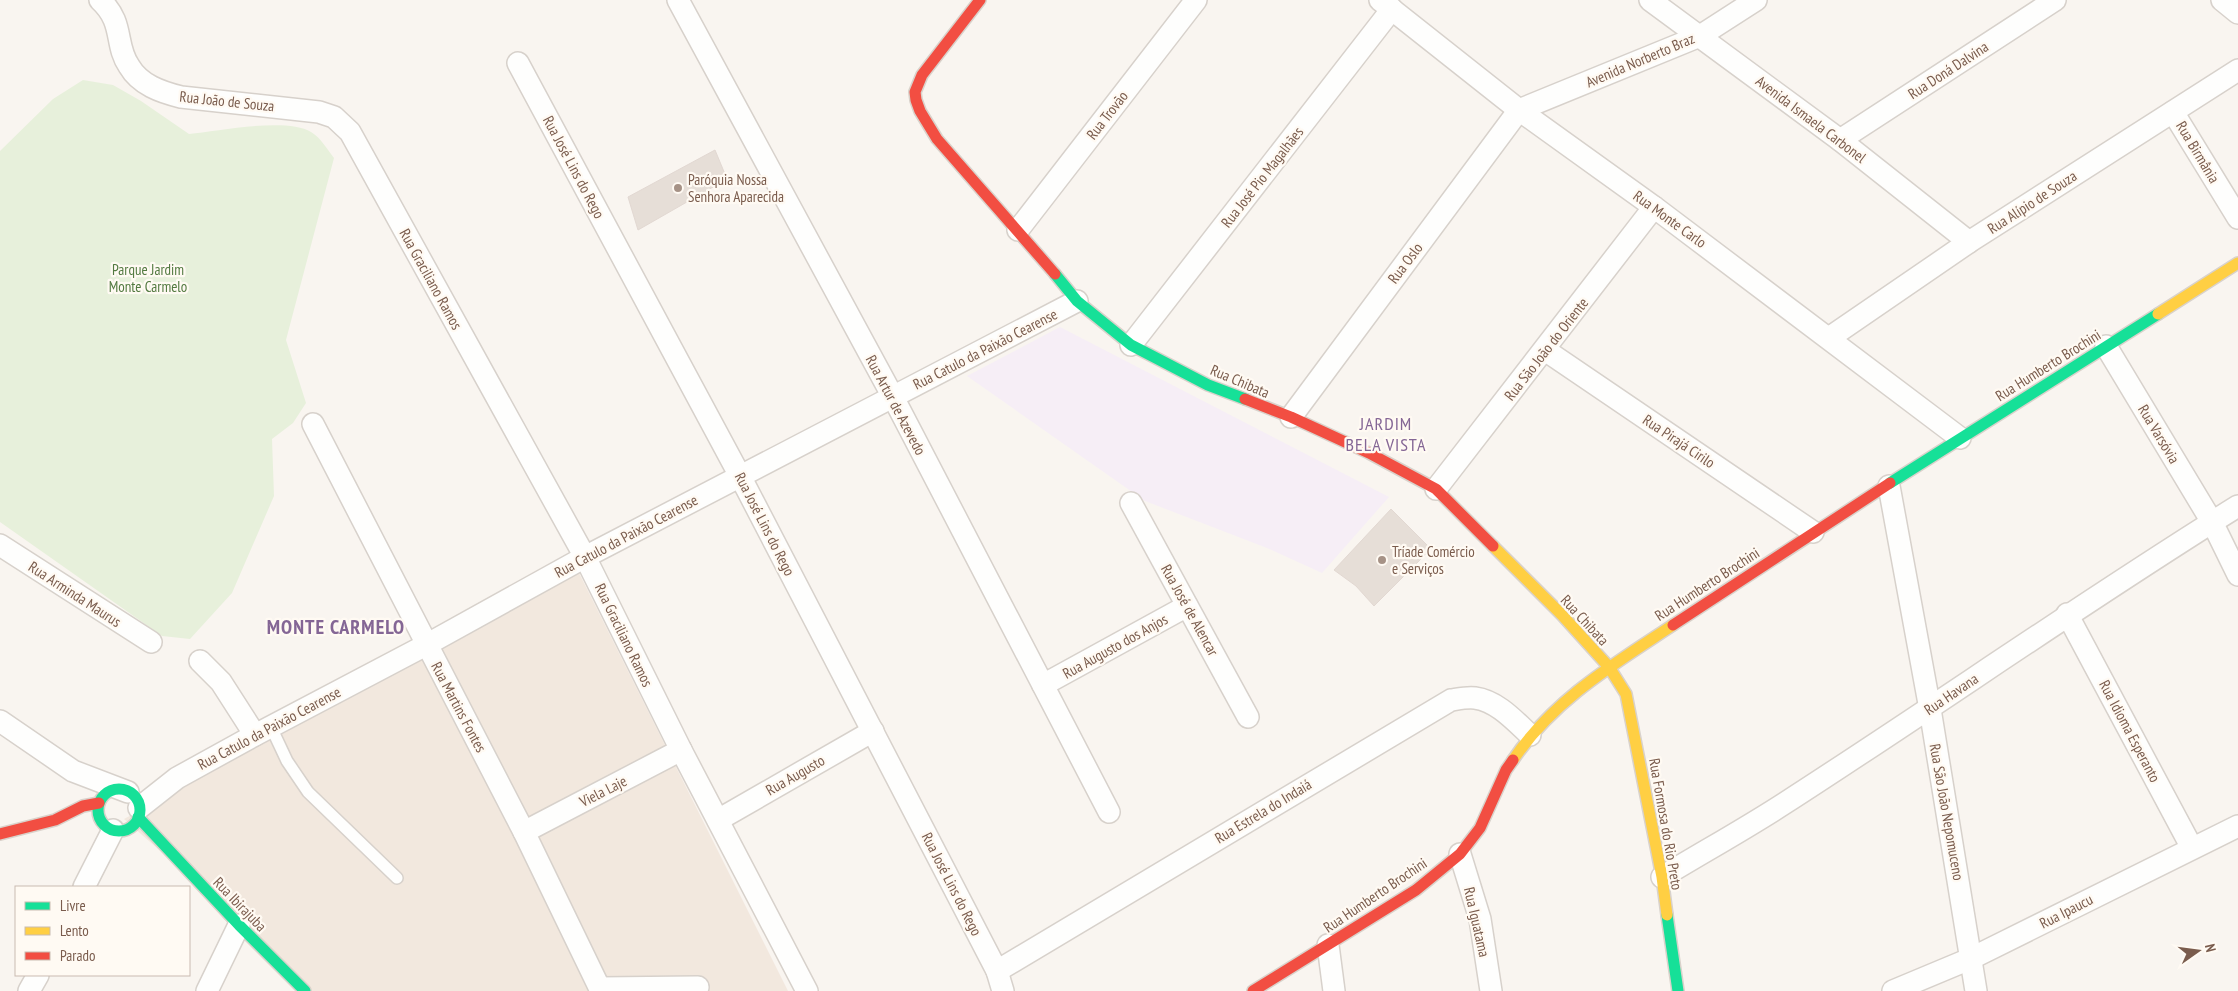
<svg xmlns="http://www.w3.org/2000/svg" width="2238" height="991" viewBox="0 0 2238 991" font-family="'PT Sans Narrow',sans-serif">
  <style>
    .residential { fill: #f2e8de }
    .education { fill: #f6eef6 }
    .green { fill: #e7f0db }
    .building { fill: #e6ded7; stroke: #e2d8d2 }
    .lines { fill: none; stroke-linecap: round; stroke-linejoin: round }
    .lane-casing { stroke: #d7d1cb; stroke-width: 14 }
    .street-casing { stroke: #d7d1cb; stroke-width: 24 }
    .fast-casing { stroke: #d9d2cb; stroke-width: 14 }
    .slow-casing { stroke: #d9d2cb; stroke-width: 14 }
    .jam-casing { stroke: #d9d2cb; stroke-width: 14 }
    .lane { stroke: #fefefd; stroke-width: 11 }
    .street { stroke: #fefefd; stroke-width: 21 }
    .fast { stroke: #16e098; stroke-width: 11 }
    .slow { stroke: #ffcf43; stroke-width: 11 }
    .jam { stroke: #f24e42; stroke-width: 11 }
    .poi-dot { fill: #a69286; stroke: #fffaf3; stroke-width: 2 }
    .labels { text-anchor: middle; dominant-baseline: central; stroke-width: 4.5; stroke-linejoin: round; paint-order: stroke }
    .street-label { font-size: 15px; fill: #7a5c4d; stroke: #fffaf3 }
    .poi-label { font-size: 15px; fill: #7a5c4d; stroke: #fffaf3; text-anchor: start }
    .park-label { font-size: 15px; fill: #537a41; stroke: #fffaf3 }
    .quarter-label { font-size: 18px; letter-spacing: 1px; fill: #846695; stroke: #fffaf3 }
    .district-label { font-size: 20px; font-weight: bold; letter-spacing: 1px; fill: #846695; stroke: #fffaf3 }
  </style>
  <rect width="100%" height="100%" fill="#f9f5f0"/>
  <!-- residential -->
  <polygon class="residential" points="578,571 788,991 302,991 234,916 124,819"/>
  <!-- education -->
  <polygon class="education" points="1060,327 1389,497 1322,573 1267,548 1145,501 967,376"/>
  <!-- green -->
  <path class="green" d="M 83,80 L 113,85 L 141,101 L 189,134 C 218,131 287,117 311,132 C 321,138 327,149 334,158 L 286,340 L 306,403 L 293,423 L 272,439 L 274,496 L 232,593 L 190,639 L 162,636 L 0,522 L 0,151 L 53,99 Z"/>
  <!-- building -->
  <g class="building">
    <polygon points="715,150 727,179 638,230 628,197"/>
    <polygon points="1391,509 1431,549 1374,606 1356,586 1334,570"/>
  </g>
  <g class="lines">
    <defs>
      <polyline id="lane" points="271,727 287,761 308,792 397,878"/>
      <g id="street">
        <path d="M 100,0 C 125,23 114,44 129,66 C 140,85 161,92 181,97 L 319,112 L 334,117 L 350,132 L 585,557 L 681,750 L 807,991"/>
        <polyline points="678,0 893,397 1109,812"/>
        <polyline points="1380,0 1519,110 1654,207 1960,438"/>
        <polyline points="1650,0 1840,140 1969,242"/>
        <polyline points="2222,0 2238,13"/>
        <polyline points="518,63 740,476 997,971 1003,991"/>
        <polyline points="2173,112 2238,218"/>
        <polyline points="1840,140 2055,0"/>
        <polyline points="1018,230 1196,0"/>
        <polyline points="1829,338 1969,242 2238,70"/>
        <polyline points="1131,345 1392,9"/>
        <polyline points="2106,346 2212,522 2238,575"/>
        <polyline points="1545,350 1813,532"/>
        <polyline points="1291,417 1519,110 1700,36 1756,0"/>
        <polyline points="313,424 524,832 601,991"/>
        <polyline points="1889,486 1930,709 1976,991"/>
        <polyline points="1436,489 1654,207"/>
        <polyline points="1131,503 1248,717"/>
        <polyline points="0,545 151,642"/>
        <polyline points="2067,614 2192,848"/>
        <polyline points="200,661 221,682 255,735"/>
        <polyline points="1043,685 1187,606"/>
        <polyline points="0,721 73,771 128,792"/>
        <polyline points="139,808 177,778 255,735 426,645 585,557 1077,301"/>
        <polyline points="718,820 873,731"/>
        <polyline points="524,832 681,750"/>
        <polyline points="1460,854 1480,919 1491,991"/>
        <path d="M 1662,877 C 1703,852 1745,829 1785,803 C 1937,705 2085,601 2238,506"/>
        <polyline points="84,887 113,830"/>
        <polyline points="1328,945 1334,991"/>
        <path d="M 997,971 L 1451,700 C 1458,699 1467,697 1475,698 C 1497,701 1514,720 1530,735"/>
        <polyline points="600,988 698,987"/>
        <polyline points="29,991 38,975"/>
        <polyline points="207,991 239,925"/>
        <polyline points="1893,991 1972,958 2238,826"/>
      </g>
      <g id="fast">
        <polyline points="1055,274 1077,301 1131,345 1208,385 1245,399"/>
        <polyline points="1890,483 2158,314"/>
        <circle cx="119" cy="810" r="21"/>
        <polyline points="138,817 239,925 305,991"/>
        <polyline points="1667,915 1678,991"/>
      </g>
      <g id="slow">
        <polyline points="2158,314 2238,263"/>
        <polyline points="1493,546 1562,615 1609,667 1626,694 1662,877 1667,915"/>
        <path d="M 1513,760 C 1554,699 1614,664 1673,625"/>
      </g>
      <g id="jam">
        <polyline points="980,0 922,75 915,92 916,100 920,111 937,139 1055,274"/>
        <polyline points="1245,399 1291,417 1369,453 1436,489 1493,546"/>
        <polyline points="1673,625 1890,483"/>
        <polyline points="0,834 55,820 83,806 99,803"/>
        <polyline points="1253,991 1416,890 1460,854 1480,828 1506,770 1513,760"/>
      </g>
    </defs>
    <!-- lane casing -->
    <use href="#lane" class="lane-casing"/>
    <!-- street casing -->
    <use href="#street" class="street-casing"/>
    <!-- fast casing -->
    <use href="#fast" class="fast-casing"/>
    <!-- slow casing -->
    <use href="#slow" class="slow-casing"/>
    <!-- jam casing -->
    <use href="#jam" class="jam-casing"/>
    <!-- lane -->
    <use href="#lane" class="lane"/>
    <!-- street -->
    <use href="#street" class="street"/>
    <!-- fast -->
    <use href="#fast" class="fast"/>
    <!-- slow -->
    <use href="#slow" class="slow"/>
    <!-- jam -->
    <use href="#jam" class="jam"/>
  </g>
  <!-- markers -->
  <g class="poi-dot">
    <circle cx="678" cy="188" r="5"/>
    <circle cx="1382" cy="560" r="5"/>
  </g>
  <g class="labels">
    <!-- street labels -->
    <g class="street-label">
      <text transform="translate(1640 60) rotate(-23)">Avenida Norberto Braz</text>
      <text transform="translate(1948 70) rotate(-33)">Rua Doná Dalvina</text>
      <text transform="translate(227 101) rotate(6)">Rua João de Souza</text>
      <text transform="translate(1107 115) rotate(-52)">Rua Trovão</text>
      <text transform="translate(1811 119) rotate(37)">Avenida Ismaela Carbonel</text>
      <text transform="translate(2198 152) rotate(59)">Rua Birmânia</text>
      <text transform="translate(574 167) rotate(62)">Rua José Lins do Rego</text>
      <text transform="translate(1262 177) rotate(-52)">Rua José Pio Magalhães</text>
      <text transform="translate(2032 202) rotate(-33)">Rua Alípio de Souza</text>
      <text transform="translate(1670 219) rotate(36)">Rua Monte Carlo</text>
      <text transform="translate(1405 263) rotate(-53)">Rua Oslo</text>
      <text transform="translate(431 279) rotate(61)">Rua Graciliano Ramos</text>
      <text transform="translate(985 349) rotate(-27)">Rua Catulo da Paixão Cearense</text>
      <text transform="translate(1546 349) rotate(-52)">Rua São João do Oriente</text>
      <text transform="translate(2048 365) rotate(-32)">Rua Humberto Brochini</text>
      <text transform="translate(1240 381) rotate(23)">Rua Chibata</text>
      <text transform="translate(896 405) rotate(62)">Rua Artur de Azevedo</text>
      <text transform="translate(2159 434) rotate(59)">Rua Varsóvia</text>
      <text transform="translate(1679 441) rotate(34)">Rua Pirajá Cirilo</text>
      <text transform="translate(765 524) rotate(63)">Rua José Lins do Rego</text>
      <text transform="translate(626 536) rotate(-28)">Rua Catulo da Paixão Cearense</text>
      <text transform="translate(1707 584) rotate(-33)">Rua Humberto Brochini</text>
      <text transform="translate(75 594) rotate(33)">Rua Arminda Maurus</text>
      <text transform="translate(1190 610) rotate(61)">Rua José de Alencar</text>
      <text transform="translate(1585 620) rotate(47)">Rua Chibata</text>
      <text transform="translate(624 635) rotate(64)">Rua Graciliano Ramos</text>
      <text transform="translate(1115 646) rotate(-29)">Rua Augusto dos Anjos</text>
      <text transform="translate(1951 694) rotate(-34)">Rua Havana</text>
      <text transform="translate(459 707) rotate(62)">Rua Martins Fontes</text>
      <text transform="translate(269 728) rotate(-28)">Rua Catulo da Paixão Cearense</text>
      <text transform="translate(2130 731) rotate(62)">Rua Idioma Esperanto</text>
      <text transform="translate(795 775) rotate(-30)">Rua Augusto</text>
      <text transform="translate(603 791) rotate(-27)">Viela Laje</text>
      <text transform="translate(1263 811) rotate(-31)">Rua Estrela do Indaiá</text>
      <text transform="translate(1947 812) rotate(80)">Rua São João Nepomuceno</text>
      <text transform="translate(1666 824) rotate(80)">Rua Formosa do Rio Preto</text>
      <text transform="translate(952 884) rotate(63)">Rua José Lins do Rego</text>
      <text transform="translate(1375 895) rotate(-34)">Rua Humberto Brochini</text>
      <text transform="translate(240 904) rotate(46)">Rua Ibirajuba</text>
      <text transform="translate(2066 911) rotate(-27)">Rua Ipaucu</text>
      <text transform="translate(1477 922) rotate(77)">Rua Iguatama</text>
    </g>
    <!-- poi labels -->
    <g class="poi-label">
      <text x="688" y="179">Paróquia Nossa<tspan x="688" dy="17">Senhora Aparecida</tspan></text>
      <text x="1392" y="551">Tríade Comércio<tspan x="1392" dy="17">e Serviços</tspan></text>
    </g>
    <!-- park labels -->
    <g class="park-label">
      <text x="148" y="269">Parque Jardim<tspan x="148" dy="17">Monte Carmelo</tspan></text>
    </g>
    <!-- quarter labels -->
    <g class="quarter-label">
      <text x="1386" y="423">JARDIM<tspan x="1386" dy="21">BELA VISTA</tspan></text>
    </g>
    <!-- district labels -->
    <g class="district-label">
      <text x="336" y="627">MONTE CARMELO</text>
    </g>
  </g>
  <!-- legend -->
  <rect x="15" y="886" width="175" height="90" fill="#fffaf3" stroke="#cabbb1"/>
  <rect x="25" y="902" width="25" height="8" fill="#16e098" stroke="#cabbb1"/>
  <text x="60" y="911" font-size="15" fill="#7a5c4d">Livre</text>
  <rect x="25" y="927" width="25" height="8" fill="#ffcf43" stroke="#cabbb1"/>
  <text x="60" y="936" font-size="15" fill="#7a5c4d">Lento</text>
  <rect x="25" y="952" width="25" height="8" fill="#f24e42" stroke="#cabbb1"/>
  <text x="60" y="961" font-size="15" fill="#7a5c4d">Parado</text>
  <!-- north arrow -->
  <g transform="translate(2198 951) rotate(76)" stroke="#fffaf3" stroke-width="4" paint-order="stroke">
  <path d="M0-4L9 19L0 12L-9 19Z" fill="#7a5c4d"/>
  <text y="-8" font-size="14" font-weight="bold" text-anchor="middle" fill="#7a5c4d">N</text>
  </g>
</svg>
